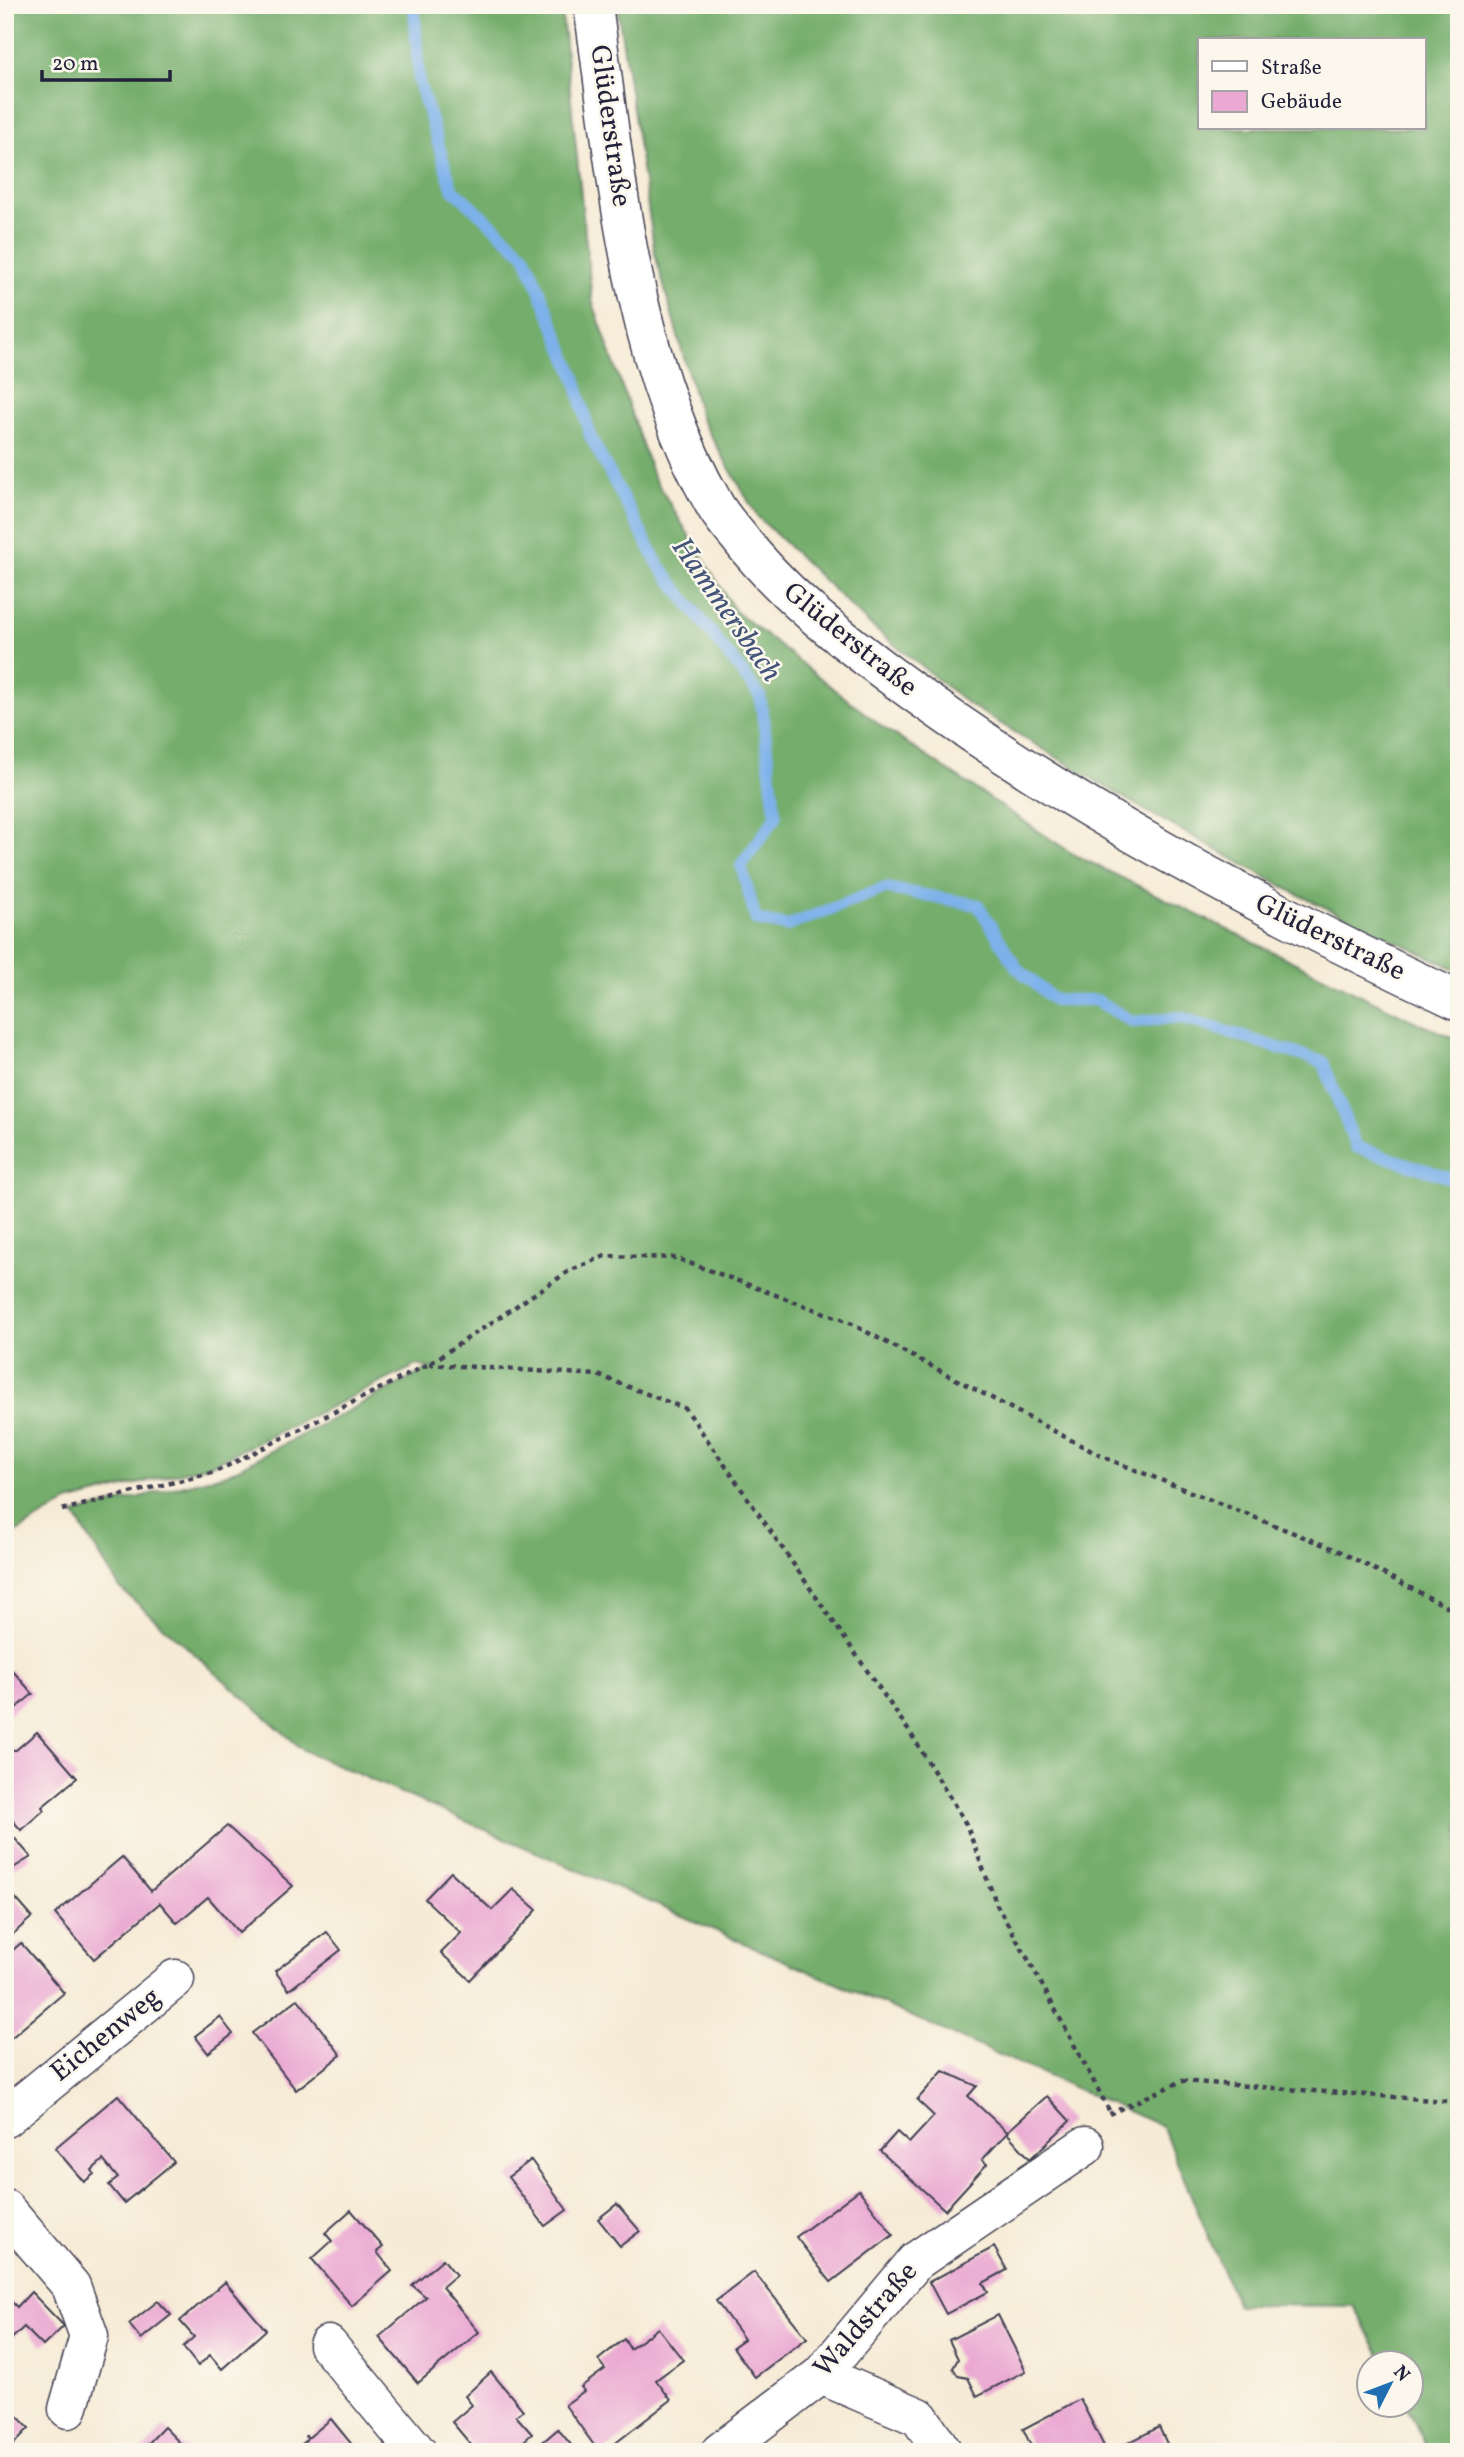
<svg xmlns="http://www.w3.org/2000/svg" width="1464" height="2457" viewBox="0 0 1464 2457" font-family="Vollkorn,serif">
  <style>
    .forest { fill: #74ad6c; stroke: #4b6854; stroke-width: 2; fill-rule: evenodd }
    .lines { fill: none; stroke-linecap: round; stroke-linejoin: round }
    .stream { stroke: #7db1ea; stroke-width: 12 }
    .building { fill: #eaa8d2 }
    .minor-casing { stroke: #424052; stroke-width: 41 }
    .major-casing { stroke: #424052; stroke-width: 41 }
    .path { stroke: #424052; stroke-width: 4.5; stroke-dasharray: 5 5; stroke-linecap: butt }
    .minor { stroke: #fff; stroke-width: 38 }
    .major { stroke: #fff; stroke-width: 38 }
    .labels { text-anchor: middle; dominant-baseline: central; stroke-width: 5; stroke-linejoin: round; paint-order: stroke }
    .street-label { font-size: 28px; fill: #22223b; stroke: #fbf7ec }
    .water-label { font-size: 30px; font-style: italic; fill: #425478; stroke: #fbf7ec }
  </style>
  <rect width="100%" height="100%" fill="#fbf7ec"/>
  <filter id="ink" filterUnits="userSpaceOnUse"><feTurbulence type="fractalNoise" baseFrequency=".0143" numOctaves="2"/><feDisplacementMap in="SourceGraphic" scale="14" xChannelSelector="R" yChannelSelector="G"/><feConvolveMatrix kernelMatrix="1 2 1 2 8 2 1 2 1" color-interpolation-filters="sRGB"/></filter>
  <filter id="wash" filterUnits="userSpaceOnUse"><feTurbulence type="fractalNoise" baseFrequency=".00686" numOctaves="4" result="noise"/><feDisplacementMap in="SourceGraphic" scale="28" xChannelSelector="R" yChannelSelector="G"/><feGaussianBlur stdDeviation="1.57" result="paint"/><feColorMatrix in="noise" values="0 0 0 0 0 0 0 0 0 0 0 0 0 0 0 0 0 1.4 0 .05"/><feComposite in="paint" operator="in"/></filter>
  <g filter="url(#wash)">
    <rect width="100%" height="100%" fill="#f6ebd6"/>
    <!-- forest -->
    <g class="forest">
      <polygon points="5,5 561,5 592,300 653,476 735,611 881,726 1073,854 1418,1023 1459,1040 1459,2452 1429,2452 1406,2405 1412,2404 1412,2362 1384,2362 1354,2306 1237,2305 1162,2126 303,1750 120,1588 74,1514 227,1474 430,1368 417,1365 212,1464 68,1502 5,1539"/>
      <path d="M 617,5 L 1459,5 L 1459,971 L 1293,892 L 1146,811 L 968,704 L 869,624 L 757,516 L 701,419 L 655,254 ZM 1200,40 L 1424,40 L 1424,128 L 1200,128 Z"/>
    </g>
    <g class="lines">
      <!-- stream -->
      <polyline class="stream" points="414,5 419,82 452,188 525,255 575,377 590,436 658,564 760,696 776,817 741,865 756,920 787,926 885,888 978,905 1017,968 1054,1000 1096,1000 1133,1022 1180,1017 1323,1062 1356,1147 1459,1181"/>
    </g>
    <g id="blocks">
      <!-- building -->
      <g class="building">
        <polygon points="12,1670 33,1694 5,1717 5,1675"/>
        <polygon points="37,1732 77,1778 42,1807 44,1810 21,1830 5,1812 5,1755 11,1750 16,1750"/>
        <polygon points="227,1826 293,1886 239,1933 208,1897 177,1923 160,1903 94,1959 55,1914 122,1857 151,1891"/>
        <polygon points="5,1827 31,1857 5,1873"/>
        <polygon points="451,1872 492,1910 513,1889 537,1910 470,1980 441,1953 461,1933 425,1899"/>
        <polygon points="5,1886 32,1917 12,1935 5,1927"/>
        <polygon points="327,1932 341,1950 289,1990 275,1971"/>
        <polygon points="21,1943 64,1993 5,2043 5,1957"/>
        <polygon points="298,1999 341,2055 296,2090 252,2033"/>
        <polygon points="220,2017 233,2034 208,2053 195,2036"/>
        <polygon points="943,2071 977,2086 968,2096 1007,2132 1047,2096 1070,2121 1030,2159 1007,2133 982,2160 987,2164 945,2210 880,2151 897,2132 909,2143 934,2116 917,2100"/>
        <polygon points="118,2095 174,2162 124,2203 109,2185 118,2178 103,2160 92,2170 94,2174 84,2182 55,2148"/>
        <polygon points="531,2160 567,2210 545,2226 508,2177"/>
        <polygon points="859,2190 893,2235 831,2282 796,2237"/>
        <polygon points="617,2204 640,2231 620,2246 598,2219"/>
        <polygon points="351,2210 383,2247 377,2252 392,2271 352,2306 312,2259 332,2241 325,2233"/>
        <polygon points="994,2247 1007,2270 983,2283 988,2292 946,2314 929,2282"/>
        <polygon points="443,2259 456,2275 442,2287 479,2332 418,2383 379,2337 426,2297 412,2285"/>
        <polygon points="754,2272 807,2338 755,2377 733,2347 744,2339 716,2301"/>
        <polygon points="225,2282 266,2330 222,2369 210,2355 198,2366 183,2347 194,2337 180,2321"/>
        <polygon points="31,2292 64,2326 43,2346 24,2327 5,2345 5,2296 17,2307"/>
        <polygon points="158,2301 171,2315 141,2339 129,2324"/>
        <polygon points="998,2315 1026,2371 977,2396 968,2378 958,2376 953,2368 958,2359 949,2340"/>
        <polygon points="658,2328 683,2360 656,2380 671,2400 604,2452 599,2452 565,2405 584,2391 581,2387 605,2369 598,2360 624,2339 630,2349"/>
        <polygon points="491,2372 523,2410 516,2416 532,2434 511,2452 477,2452 452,2422 472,2405 465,2396"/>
        <polygon points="1080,2399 1107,2452 1034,2452 1023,2429"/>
        <polygon points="5,2404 29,2428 6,2452 5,2452"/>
        <polygon points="331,2419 358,2452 293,2452 295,2449 292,2445 297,2448 307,2440 306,2435 308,2438"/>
        <polygon points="164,2427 189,2452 140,2452"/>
        <polygon points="1159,2427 1171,2452 1125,2452 1122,2446"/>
        <polygon points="558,2429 577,2452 531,2452"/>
      </g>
    </g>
  </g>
  <g filter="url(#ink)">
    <use href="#blocks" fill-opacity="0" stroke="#424052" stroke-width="2"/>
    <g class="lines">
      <defs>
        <g id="minor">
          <polyline points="5,2118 175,1979"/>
          <polyline points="5,2209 71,2286 89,2336 68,2409"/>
          <polyline points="328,2345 417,2452"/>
          <polyline points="821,2375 919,2417 943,2452"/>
          <polyline points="720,2452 821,2375 916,2261 1085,2146"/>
        </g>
        <path id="major" d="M 593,5 C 616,170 629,354 713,502 C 719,514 729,525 738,536 C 780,591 835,634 890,675 C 1067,806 1260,908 1459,1001"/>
      </defs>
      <!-- minor casing -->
      <use href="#minor" class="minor-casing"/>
      <!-- major casing -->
      <use href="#major" class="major-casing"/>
      <!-- path -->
      <g class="path">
        <polyline points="429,1364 598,1375 686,1409 911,1734 966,1824 997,1905 1033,1968 1110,2112"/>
        <polyline points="62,1510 215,1472 429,1364 569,1271 605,1256 676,1258 846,1321 1103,1457 1339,1551 1459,1613"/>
        <polyline points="1109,2114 1182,2081 1459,2102"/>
      </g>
      <!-- minor -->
      <use href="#minor" class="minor"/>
      <!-- major -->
      <use href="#major" class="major"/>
    </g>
  </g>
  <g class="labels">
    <!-- street labels -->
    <g class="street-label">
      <text transform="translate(610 126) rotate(82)">Glüderstraße</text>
      <text transform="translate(850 640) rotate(39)">Glüderstraße</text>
      <text transform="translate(1330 938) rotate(26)">Glüderstraße</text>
      <text transform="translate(106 2035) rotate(-39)">Eichenweg</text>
      <text transform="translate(866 2320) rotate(-49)">Waldstraße</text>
    </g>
    <!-- water labels -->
    <g class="water-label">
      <text transform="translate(726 610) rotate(55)">Hammersbach</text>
    </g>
  </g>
  <!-- margin -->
  <rect width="1464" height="2457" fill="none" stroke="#fbf7ec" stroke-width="28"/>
  <!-- legend -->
  <rect x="1198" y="38" width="228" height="91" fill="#fbf7ec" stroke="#a4a2a5" stroke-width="2"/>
  <rect x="1212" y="61" width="35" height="10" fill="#ffffff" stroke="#a4a2a5" stroke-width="2"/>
  <text x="1261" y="74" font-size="21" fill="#22223b">Straße</text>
  <rect x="1212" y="91" width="35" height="21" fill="#eaa8d2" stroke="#a4a2a5" stroke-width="2"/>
  <text x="1261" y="108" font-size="21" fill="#22223b">Gebäude</text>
  <!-- north arrow -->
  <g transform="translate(1390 2384) rotate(48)"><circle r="33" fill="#fbf7ec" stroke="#a4a2a5" stroke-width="2"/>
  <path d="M0-5L12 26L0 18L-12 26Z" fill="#1f6fb2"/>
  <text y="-10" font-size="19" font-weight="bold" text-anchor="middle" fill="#22223b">N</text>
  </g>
  <!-- scale -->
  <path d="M42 70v10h128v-10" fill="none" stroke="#22223b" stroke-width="3.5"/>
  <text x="52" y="70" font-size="21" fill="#22223b" stroke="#fbf7ec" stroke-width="5" paint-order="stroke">20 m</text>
</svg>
